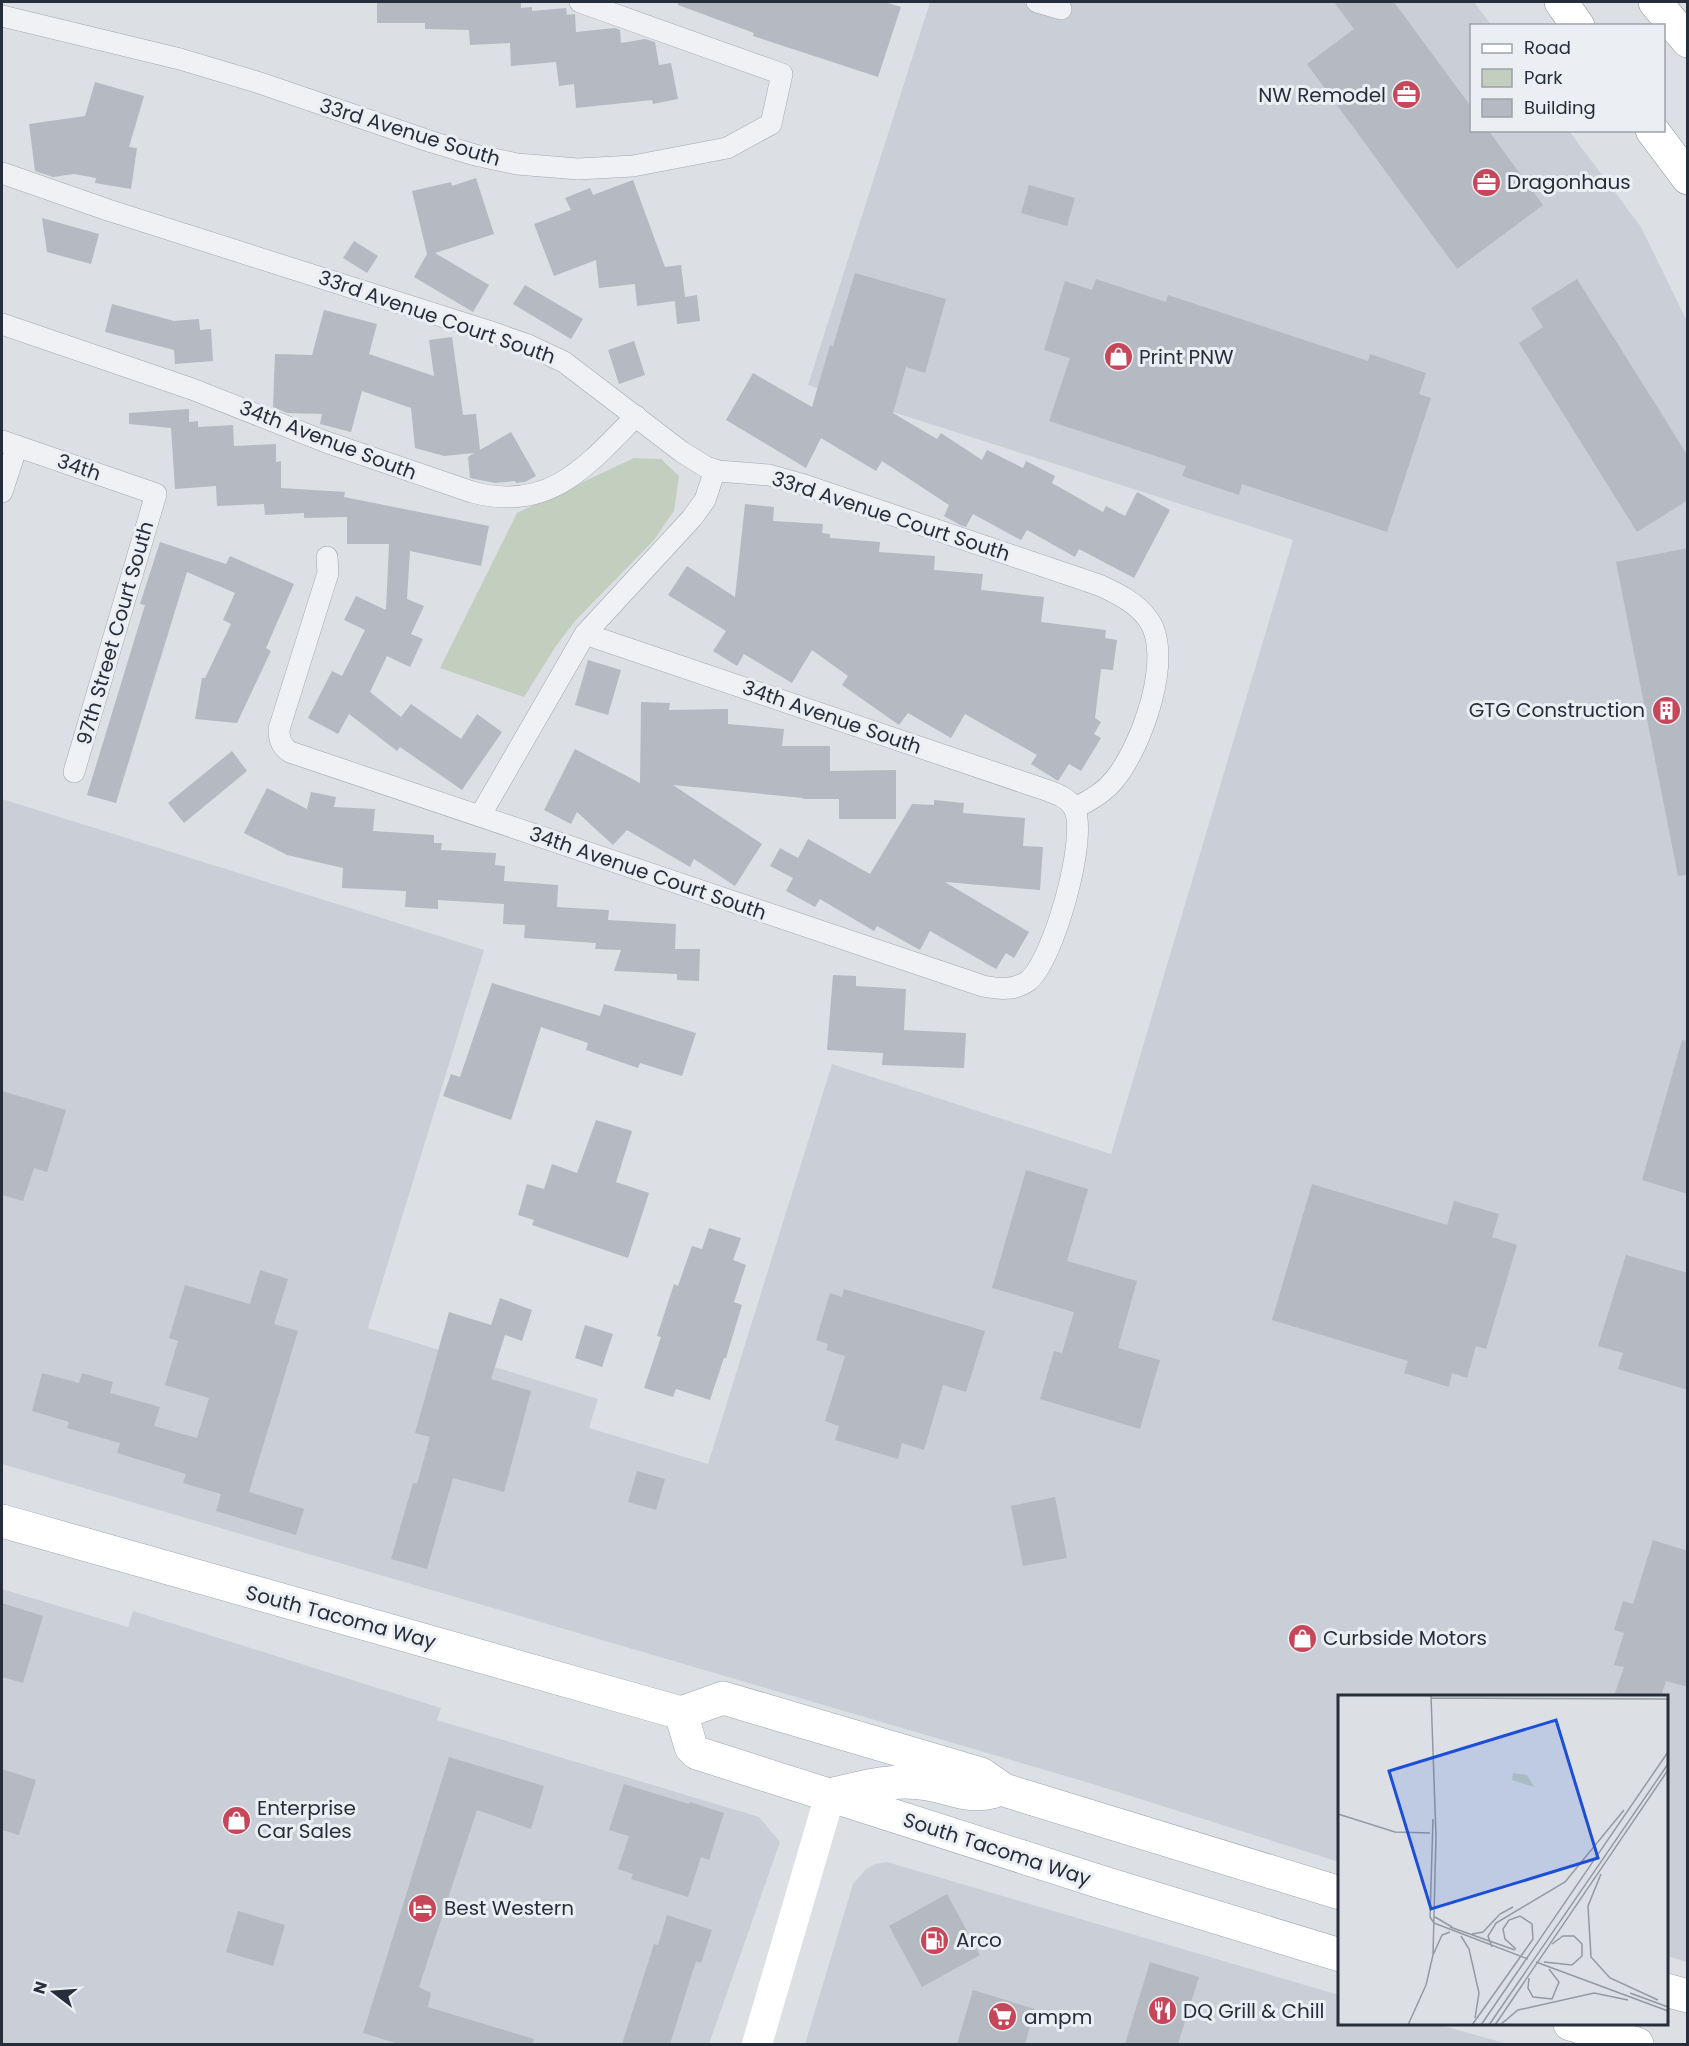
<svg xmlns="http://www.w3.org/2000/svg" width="1689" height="2046" viewBox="0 0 1689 2046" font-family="Poppins,sans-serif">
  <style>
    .built { fill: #cacfd7 }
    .green { fill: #c2cfbe }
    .building { fill: #b4b9c2 }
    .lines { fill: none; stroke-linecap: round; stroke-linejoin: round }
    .street-casing { stroke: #a2a7af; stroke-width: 22 }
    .primary-casing { stroke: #9ca4b0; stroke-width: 34 }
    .highway-casing { stroke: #858e9b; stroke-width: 34 }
    .street { stroke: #eff1f4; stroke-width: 21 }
    .secondary { stroke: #fff; stroke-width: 30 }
    .primary { stroke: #fff; stroke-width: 33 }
    .highway { stroke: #fff; stroke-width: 33 }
    .labels { text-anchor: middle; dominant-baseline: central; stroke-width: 6; stroke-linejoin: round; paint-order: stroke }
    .poi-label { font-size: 20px; fill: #272e3b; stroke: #ebeff3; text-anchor: start }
    .street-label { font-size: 20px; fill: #272e3b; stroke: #ebeff3 }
    .inset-road { fill: none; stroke: #9499a1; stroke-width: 1.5 }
    .view { fill: #1d4ed8; fill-opacity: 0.15; stroke: #1d4ed8; stroke-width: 3 }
    .inset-edge { fill: none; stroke: #272e3b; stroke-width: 3 }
  </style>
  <rect width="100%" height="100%" fill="#dce0e5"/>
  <!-- built -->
  <g class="built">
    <polygon points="930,2 1474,2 1491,25 1472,26 1472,130 1569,131 1641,227 1687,321 1687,1962 1667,1956 1666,1696 1340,1696 1339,1862 1096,1785 2,1464 2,799 484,950 368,1328 598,1399 589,1428 708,1464 832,1064 1111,1154 1293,540 808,385"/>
    <polygon points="2,1589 128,1627 133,1611 441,1708 437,1720 759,1817 780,1842 709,2044 2,2044"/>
    <polygon points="887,1862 1339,1995 1340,2024 1436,2024 1508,2044 805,2044 853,1884 865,1870 875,1864"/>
  </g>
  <!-- green -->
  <polygon class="green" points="634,458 661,459 679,476 674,511 654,540 575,621 556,646 524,697 440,668 517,513"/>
  <!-- building -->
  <g class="building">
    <polygon points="377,2 521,2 521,8 532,7 532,11 566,8 567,15 575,14 576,32 615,28 620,30 621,43 645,39 655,42 659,65 671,63 678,99 653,104 652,100 576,108 574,84 559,86 556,62 511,66 510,43 470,45 469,30 425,29 425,23 377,23"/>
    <polygon points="678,2 885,2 901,7 878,77 753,36 754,33 678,5"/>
    <polygon points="1334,2 1394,2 1472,108 1472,130 1488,130 1543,205 1457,269 1307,64 1354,29"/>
    <polygon points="95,82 144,96 129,147 137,148 131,189 95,183 96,178 74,174 53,177 35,171 29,124 85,116"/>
    <polygon points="476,178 494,234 435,253 489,285 473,312 414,277 427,254 412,191 451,182 452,186"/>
    <polygon points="633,180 665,267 681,265 685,297 697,295 700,321 677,324 675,301 637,306 635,284 599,288 596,260 554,276 534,224 571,210 565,198 590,188 593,195"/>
    <polygon points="1029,185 1075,198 1067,226 1021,213"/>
    <polygon points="42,218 99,234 91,264 47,252"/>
    <polygon points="354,241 378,256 367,273 343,258"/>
    <polygon points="855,273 946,299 925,373 906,367 893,413 937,439 941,433 982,460 987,450 1023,468 1026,461 1055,476 1052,483 1103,512 1106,506 1125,516 1137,492 1170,510 1134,578 1079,549 1075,557 1027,530 1021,540 973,514 966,527 960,525 944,516 949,505 882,461 876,471 821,438 806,468 726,420 753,373 812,407 830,345 833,346"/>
    <polygon points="1096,279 1166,302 1168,295 1368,361 1370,354 1426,373 1419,394 1431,398 1387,532 1242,484 1239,495 1182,476 1186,466 1049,421 1070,358 1044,350 1065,281 1092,290"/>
    <polygon points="1577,279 1688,456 1688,500 1637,532 1519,343 1543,327 1531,308"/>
    <polygon points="525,285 583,319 571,339 513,304"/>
    <polygon points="112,304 174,321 199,319 200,330 211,329 213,361 175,364 174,350 105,332"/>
    <polygon points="324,310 377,324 369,354 434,376 429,340 452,337 463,415 476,414 480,450 511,432 536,476 525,482 516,483 515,481 495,483 470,478 468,457 474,453 444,456 415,448 411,408 362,391 351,432 320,424 322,414 287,413 273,407 275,354 312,355"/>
    <polygon points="634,341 645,375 619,384 608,350"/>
    <polygon points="189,409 189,422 198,421 198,427 233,425 234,446 276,444 276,462 281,461 281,488 345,492 344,497 489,526 481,566 410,551 407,599 424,606 411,634 423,639 410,667 387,656 370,692 401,717 411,704 461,739 477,714 502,732 462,790 400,747 397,751 349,714 338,734 308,718 332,671 342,676 365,630 344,620 356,596 386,610 389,544 347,544 347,517 304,518 304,513 265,515 264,504 217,506 216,486 175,489 171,428 129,424 129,413"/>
    <polygon points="745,504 774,507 773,521 823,524 822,533 830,534 830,538 880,542 879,552 935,556 934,570 983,574 981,590 1044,597 1041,622 1106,630 1105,638 1117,640 1113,670 1101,669 1095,718 1101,722 1094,734 1101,738 1081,771 1069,764 1058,781 1031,764 1037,755 965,714 951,738 908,713 899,725 842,685 848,676 812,650 792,683 744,654 737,666 713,651 726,631 668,595 687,566 735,597"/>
    <polygon points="160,542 226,564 230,556 294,584 266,648 271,651 237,723 195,719 202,678 205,678 231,624 223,620 235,593 187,572 116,803 87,795 145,605 140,604"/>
    <polygon points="1688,548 1688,875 1678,876 1616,562"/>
    <polygon points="588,660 621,670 608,715 575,705"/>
    <polygon points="641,702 670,703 669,710 728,709 728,724 784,729 782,746 830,746 830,771 896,770 896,819 839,819 839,799 803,799 803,798 673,785 762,844 735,886 694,859 690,867 627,830 613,845 577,812 571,824 544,810 575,749 640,783"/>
    <polygon points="232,751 247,771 184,823 168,803"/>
    <polygon points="267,788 307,809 311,792 336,797 334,807 375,809 373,831 434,835 434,843 442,843 441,850 496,853 495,865 505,866 504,881 558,885 557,907 609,910 608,920 676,924 675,949 700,949 699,981 677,980 677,974 614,971 621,950 595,949 596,943 524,938 525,925 503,924 504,904 438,900 438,909 405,907 406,891 342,888 343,868 287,855 244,833"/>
    <polygon points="934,800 964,803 963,813 1025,818 1023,846 1043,847 1040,890 945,882 1029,932 1014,958 1006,953 996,969 930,931 920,950 877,926 874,931 820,899 815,907 786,891 793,878 770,866 780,848 798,858 808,839 870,874 912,804 934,805"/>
    <polygon points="833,975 856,976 856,986 906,989 904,1030 966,1033 964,1068 882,1065 883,1053 827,1050"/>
    <polygon points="492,983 600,1016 604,1004 696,1033 682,1076 640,1063 638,1068 586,1050 588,1043 541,1027 511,1120 443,1096 451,1074 460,1077"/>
    <polygon points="1682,1040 1688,1041 1688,1194 1642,1180"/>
    <polygon points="2,1091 66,1110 47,1172 34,1168 23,1201 2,1195"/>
    <polygon points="596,1120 632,1131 616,1182 649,1193 628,1258 532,1225 534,1220 518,1215 527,1184 544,1189 552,1164 577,1173"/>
    <polygon points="1026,1170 1088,1189 1067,1261 1137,1281 1118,1348 1160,1360 1140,1429 1040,1399 1054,1351 1062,1353 1074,1312 992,1288"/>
    <polygon points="1312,1184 1447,1225 1454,1201 1499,1214 1492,1237 1517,1245 1486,1349 1476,1346 1467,1378 1452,1373 1449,1387 1404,1373 1408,1361 1272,1320"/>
    <polygon points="709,1228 741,1238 733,1260 746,1265 734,1302 742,1305 726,1358 724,1358 710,1400 676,1389 673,1397 644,1388 661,1337 657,1336 674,1284 678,1286 692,1246 702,1249"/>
    <polygon points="1626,1255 1688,1273 1688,1390 1618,1369 1623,1353 1598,1346"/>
    <polygon points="260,1270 288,1279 274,1324 298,1331 249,1492 304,1509 296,1535 216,1511 221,1494 183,1483 186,1474 117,1453 120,1443 67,1428 69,1422 32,1411 42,1373 79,1383 82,1373 113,1382 110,1393 160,1407 154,1426 197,1438 209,1398 165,1385 178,1341 169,1338 185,1285 250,1304"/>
    <polygon points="844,1289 985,1331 966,1392 943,1385 924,1450 902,1443 898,1459 835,1440 839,1426 825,1421 845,1356 826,1350 828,1344 816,1340 830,1293 842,1297"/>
    <polygon points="500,1298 532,1310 522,1341 505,1335 491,1379 531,1391 504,1492 453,1478 427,1569 391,1559 413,1483 417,1484 430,1437 415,1433 449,1312 491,1325"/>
    <polygon points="585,1325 613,1334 602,1367 575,1358"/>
    <polygon points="637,1471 665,1479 656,1510 628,1502"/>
    <polygon points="1055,1497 1067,1558 1023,1566 1011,1506"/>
    <polygon points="1653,1540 1688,1551 1688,1687 1666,1681 1661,1696 1614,1696 1624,1667 1614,1665 1624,1633 1614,1630 1623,1601 1633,1604"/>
    <polygon points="2,1603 43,1616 23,1683 2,1677"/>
    <polygon points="449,1757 544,1786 531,1829 477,1810 419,1987 431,1993 428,2007 534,2039 533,2044 399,2044 363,2033"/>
    <polygon points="2,1769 36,1780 19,1835 2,1830"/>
    <polygon points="624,1784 689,1804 690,1802 724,1813 709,1860 701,1857 688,1897 631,1879 633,1874 618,1869 629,1836 609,1830"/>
    <polygon points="947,1894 980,1955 922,1987 889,1926"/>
    <polygon points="238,1911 285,1925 273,1966 226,1952"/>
    <polygon points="667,1915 712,1930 701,1963 696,1961 670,2044 622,2044 654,1944 658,1945"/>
    <polygon points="1150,1962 1199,1977 1178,2044 1125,2044"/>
    <polygon points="973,1990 1035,2009 1025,2044 957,2044"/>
  </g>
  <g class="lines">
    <defs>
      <g id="street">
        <polyline points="1037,2 1061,9"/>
        <polyline points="2,16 180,59 260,83 432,142 475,155 517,164 578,169 633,166 727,148 771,124 782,74 580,2"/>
        <path d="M 2,173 L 108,210 L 488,331 L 528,345 L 564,362 L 682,452 L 706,467 L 718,471 L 769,475 L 801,484 L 1099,585 C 1116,593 1136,602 1148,619 C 1175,656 1141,747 1115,779 C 1104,793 1090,801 1074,808"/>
        <path d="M 2,324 L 192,389 L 326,442 L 472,492 C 549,513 587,466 636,416"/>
        <polyline points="2,441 156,494 74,772"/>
        <polyline points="2,492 17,446"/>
        <path d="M 327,557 L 328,573 L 279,729 C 279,739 281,746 290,752 L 983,986 C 999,989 1014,991 1028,981 C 1053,962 1089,836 1074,808 C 1068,797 1054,793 1043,789 L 585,634"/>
        <polyline points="480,816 585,634 692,518 705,500 715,470"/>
      </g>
      <g id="primary">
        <polyline points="2,1521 681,1713 723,1698 981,1774 1004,1790 1340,1893"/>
        <polyline points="681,1713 691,1747 697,1753 1104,1883 1340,1955"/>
        <path d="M 830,1795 C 862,1787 894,1778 928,1784 C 953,1788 967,1798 992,1792"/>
        <polyline points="1666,1990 1688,1996"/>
        <polyline points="1570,2024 1637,2044"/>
      </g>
      <g id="highway">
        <polyline points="1561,2 1578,26"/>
        <polyline points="1655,2 1688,41"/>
        <polyline points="1652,130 1688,178"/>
      </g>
    </defs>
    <!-- street casing -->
    <use href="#street" class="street-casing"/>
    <!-- primary casing -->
    <use href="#primary" class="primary-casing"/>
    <!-- highway casing -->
    <use href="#highway" class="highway-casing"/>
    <!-- street -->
    <use href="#street" class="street"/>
    <!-- secondary -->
    <polyline class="secondary" points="757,2044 830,1795"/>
    <!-- primary -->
    <use href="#primary" class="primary"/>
    <!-- highway -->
    <use href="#highway" class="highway"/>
  </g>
  <!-- icons -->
  <defs>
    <symbol id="office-disc" viewBox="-11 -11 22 22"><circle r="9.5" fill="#c6465a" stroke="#ebeff3"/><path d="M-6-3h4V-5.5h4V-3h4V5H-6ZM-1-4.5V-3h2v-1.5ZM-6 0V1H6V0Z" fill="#fff"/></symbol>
    <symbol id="shop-disc" viewBox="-11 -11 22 22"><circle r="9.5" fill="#c6465a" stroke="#ebeff3"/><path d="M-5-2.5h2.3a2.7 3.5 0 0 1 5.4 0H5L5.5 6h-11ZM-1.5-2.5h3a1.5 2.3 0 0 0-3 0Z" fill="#fff"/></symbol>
    <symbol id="building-disc" viewBox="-11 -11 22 22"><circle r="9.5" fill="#c6465a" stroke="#ebeff3"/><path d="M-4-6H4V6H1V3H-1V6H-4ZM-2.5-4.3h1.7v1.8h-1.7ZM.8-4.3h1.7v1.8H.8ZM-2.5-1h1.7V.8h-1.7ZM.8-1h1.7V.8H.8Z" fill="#fff"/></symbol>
    <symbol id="hotel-disc" viewBox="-11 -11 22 22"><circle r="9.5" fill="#c6465a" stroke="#ebeff3"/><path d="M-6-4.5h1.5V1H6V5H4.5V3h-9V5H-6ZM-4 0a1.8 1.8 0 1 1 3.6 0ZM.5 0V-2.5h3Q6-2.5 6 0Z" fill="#fff"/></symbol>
    <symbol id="fuel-disc" viewBox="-11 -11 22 22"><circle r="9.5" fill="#c6465a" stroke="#ebeff3"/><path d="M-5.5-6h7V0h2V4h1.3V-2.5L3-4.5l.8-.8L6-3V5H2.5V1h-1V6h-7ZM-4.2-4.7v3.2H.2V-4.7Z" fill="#fff"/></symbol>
    <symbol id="restaurant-disc" viewBox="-11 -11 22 22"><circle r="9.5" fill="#c6465a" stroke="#ebeff3"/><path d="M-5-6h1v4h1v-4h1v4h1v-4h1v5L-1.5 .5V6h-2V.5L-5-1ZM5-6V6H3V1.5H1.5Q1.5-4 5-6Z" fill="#fff"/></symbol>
    <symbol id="supermarket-disc" viewBox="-11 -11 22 22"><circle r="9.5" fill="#c6465a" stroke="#ebeff3"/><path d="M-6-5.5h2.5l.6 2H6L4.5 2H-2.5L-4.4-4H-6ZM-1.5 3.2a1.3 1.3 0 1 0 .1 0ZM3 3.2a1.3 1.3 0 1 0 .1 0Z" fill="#fff"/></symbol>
  </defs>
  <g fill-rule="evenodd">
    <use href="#office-disc" x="1390" y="78" width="33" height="33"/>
    <use href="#office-disc" x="1470" y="166" width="33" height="33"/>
    <use href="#shop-disc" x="1102" y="340" width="33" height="33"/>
    <use href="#building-disc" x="1650" y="694" width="33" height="33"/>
    <use href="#shop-disc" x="1286" y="1622" width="33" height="33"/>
    <use href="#shop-disc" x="220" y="1804" width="33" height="33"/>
    <use href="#hotel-disc" x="406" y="1892" width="33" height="33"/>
    <use href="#fuel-disc" x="918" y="1924" width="33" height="33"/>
    <use href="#restaurant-disc" x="1146" y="1994" width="33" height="33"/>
    <use href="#supermarket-disc" x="986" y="2000" width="33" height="33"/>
  </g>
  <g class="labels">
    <!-- poi labels -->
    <g class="poi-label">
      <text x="1386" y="95" text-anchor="end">NW Remodel</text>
      <text x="1507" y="182">Dragonhaus</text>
      <text x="1139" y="357">Print PNW</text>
      <text x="1645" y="710" text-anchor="end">GTG Construction</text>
      <text x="1323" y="1638">Curbside Motors</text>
      <text x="257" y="1808">Enterprise<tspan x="257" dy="23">Car Sales</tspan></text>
      <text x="444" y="1908">Best Western</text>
      <text x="956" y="1940">Arco</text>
      <text x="1183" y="2011">DQ Grill &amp; Chill</text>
      <text x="1024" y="2017">ampm</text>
    </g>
    <!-- street labels -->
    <g class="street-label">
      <text transform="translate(410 132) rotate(17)">33rd Avenue South</text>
      <text transform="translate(437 317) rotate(19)">33rd Avenue Court South</text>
      <text transform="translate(328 440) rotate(21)">34th Avenue South</text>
      <text transform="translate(79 467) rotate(19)">34th</text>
      <text transform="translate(891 516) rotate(18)">33rd Avenue Court South</text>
      <text transform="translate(115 633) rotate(-74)">97th Street Court South</text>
      <text transform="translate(832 717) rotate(19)">34th Avenue South</text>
      <text transform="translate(648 873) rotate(19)">34th Avenue Court South</text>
      <text transform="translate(341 1617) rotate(15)">South Tacoma Way</text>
      <text transform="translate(997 1849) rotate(18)">South Tacoma Way</text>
    </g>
  </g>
  <!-- overview -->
  <g transform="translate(1338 1695)">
    <rect width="330" height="330" fill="#dce0e5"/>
    <path d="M 175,78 L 189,80 L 196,92 L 174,85 Z" fill="#c2cfbe"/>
    <path class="inset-road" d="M 93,3 L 330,4M 0,119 L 57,137 L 92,138M 95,124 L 92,222 L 96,228M 263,179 L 250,211 L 253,262 L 272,283 L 320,305M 97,222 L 114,232M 96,228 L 190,264M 112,232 L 177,255M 134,239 L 145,237 L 162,219 L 175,212M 123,241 L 131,254 L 141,298 L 137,323M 154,252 L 150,241 L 158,228 L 227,187 L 286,115M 95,260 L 104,240 L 112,237M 198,267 L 330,316M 206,267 L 234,270 L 244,261 L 244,249 L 236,241 L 225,241 L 214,249M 191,283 L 190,293 L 195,302 L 214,304 L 221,287 L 211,274M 292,298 L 330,312M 70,330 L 88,290 L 95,260 L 98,141 L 93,0M 134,330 L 195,244 L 194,229 L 182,221 L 171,225 L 165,234 L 167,244 L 178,254M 143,330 L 330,57M 151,330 L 330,69M 157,330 L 330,75M 162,330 L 180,315 L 256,298 L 290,305"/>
    <path class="view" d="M 218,25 L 260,163 L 93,214 L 51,76 Z"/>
    <rect width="330" height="330" class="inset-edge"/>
  </g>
  <!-- border -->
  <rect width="1689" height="2046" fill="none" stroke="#272e3b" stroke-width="6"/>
  <!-- legend -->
  <rect x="1470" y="24" width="195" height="108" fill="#ebeff3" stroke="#9da2a9" stroke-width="1.5"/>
  <rect x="1482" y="44" width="30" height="9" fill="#ffffff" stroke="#9da2a9" stroke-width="1.5"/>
  <text x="1524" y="54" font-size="18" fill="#272e3b">Road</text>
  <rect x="1482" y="69" width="30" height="18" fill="#c2cfbe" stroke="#9da2a9" stroke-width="1.5"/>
  <text x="1524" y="84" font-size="18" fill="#272e3b">Park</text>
  <rect x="1482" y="99" width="30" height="18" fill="#b4b9c2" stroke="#9da2a9" stroke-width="1.5"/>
  <text x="1524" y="114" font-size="18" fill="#272e3b">Building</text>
  <!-- north arrow -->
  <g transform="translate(54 1992) rotate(287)" stroke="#ebeff3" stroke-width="4.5" paint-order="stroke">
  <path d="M0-4.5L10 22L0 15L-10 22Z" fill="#272e3b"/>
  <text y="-9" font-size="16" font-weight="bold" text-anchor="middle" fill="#272e3b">N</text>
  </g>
</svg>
